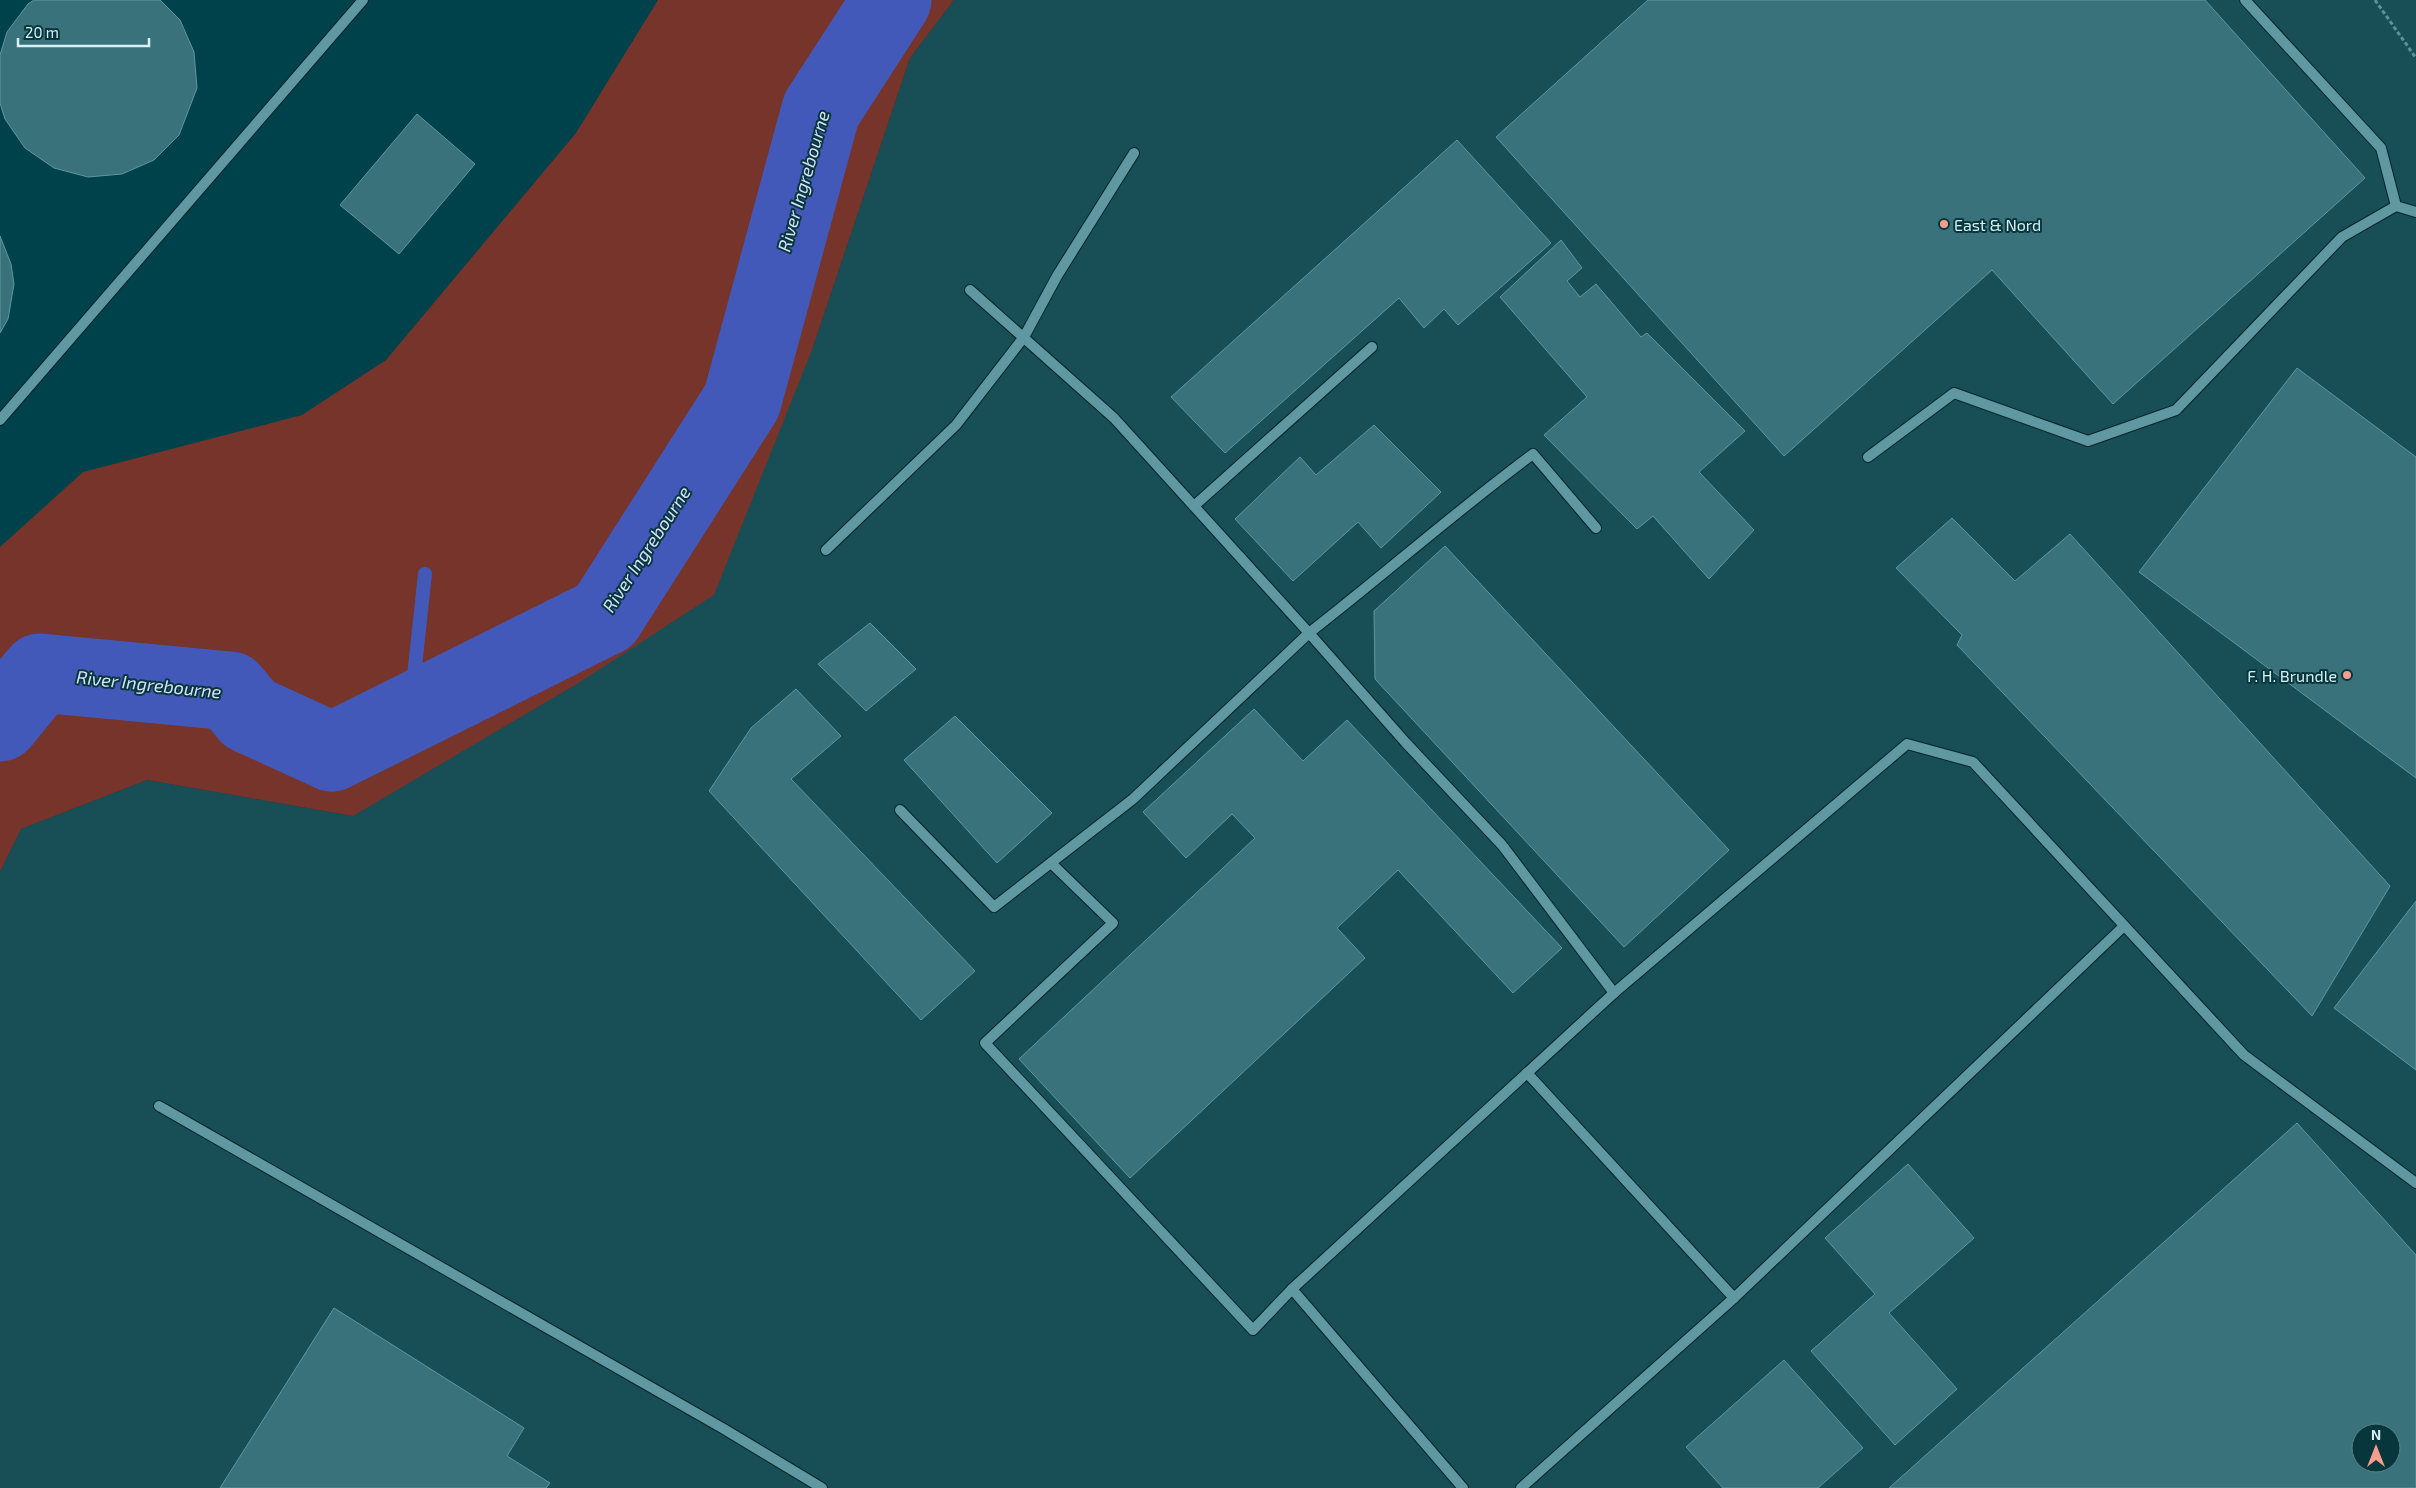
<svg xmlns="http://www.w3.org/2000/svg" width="2416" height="1488" viewBox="0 0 2416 1488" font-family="'Exo 2',sans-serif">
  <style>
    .built { fill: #184e56; fill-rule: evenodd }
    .green { fill: #76342b }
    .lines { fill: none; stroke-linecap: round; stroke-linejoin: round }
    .stream { stroke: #4359ba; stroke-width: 14 }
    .river { stroke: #4359ba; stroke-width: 79 }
    .building { fill: #3a727c; stroke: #5e97a1; fill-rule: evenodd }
    .lane-casing { stroke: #06252a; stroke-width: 12 }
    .path { stroke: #5e9097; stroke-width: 3; stroke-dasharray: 4 2.5; stroke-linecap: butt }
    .lane { stroke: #6098a2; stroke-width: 10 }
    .poi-dot { fill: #f59d8e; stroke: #07363d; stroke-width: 2 }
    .labels { text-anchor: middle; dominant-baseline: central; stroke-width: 4; stroke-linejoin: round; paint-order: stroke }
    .poi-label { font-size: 16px; fill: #d5f1f6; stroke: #07363d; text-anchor: start }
    .water-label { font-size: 18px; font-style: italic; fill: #d9e2fc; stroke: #07363d }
  </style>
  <rect width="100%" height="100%" fill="#00424b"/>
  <!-- built -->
  <path class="built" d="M 954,0 L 2416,0 L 2416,1488 L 0,1488 L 0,872 L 21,829 L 147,780 L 353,816 L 812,350 L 910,58 ZM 2361,1433 L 2391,1433 L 2391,1463 L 2361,1463 Z"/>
  <!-- green -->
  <polygon class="green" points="658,0 954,0 910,58 812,350 714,595 580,682 353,816 147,780 21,829 0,872 0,547 83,472 302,415 386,360 576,133"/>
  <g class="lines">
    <!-- stream -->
    <polyline class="stream" points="410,713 425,574"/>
    <!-- river -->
    <polyline class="river" points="0,722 40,673 230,691 249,714 332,752 605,616 742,401 821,110 892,0"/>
  </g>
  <!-- building -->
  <g class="building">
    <polygon points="34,0 160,0 180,20 194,52 197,88 179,135 154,160 122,174 88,177 54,168 25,148 5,119 0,103 0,55 7,32 28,4"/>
    <polygon points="1648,0 2205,0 2365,178 2113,404 1992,270 1784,456 1496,137"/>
    <polygon points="417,114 475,164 399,254 340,205"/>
    <polygon points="1457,140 1551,243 1458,325 1444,309 1424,328 1399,298 1225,453 1171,397"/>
    <polygon points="0,236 11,264 14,284 8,319 0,333"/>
    <polygon points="1561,240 1582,268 1567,281 1580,297 1596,284 1641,337 1647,333 1745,431 1699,472 1754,530 1709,579 1653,516 1637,529 1544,435 1587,397 1500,297"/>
    <polygon points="2297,368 2416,457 2416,778 2139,572"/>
    <polygon points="1374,425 1441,492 1381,548 1358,522 1293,581 1235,519 1300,457 1316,475"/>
    <polygon points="1952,518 2015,581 2070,534 2390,886 2312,1016 1957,645 1962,635 1896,568"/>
    <polygon points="1445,546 1729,850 1624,947 1375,679 1374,611"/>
    <polygon points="870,623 916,669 866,711 818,664"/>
    <polygon points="796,689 841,736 791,779 975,971 921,1020 709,791 751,728"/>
    <polygon points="1254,709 1303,761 1347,720 1562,948 1513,993 1398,870 1337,928 1365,958 1130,1178 1019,1059 1255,838 1232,814 1186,858 1143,812"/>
    <polygon points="955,716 1052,813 997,863 904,760"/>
    <polygon points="2416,901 2416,1070 2334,1008"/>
    <path d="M 2297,1123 L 2416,1255 L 2416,1488 L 1889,1488 ZM 2361,1433 L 2391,1433 L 2391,1463 L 2361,1463 Z"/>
    <polygon points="1908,1164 1974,1238 1889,1313 1957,1389 1895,1445 1811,1351 1875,1294 1825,1238"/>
    <polygon points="334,1308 524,1428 507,1456 550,1483 546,1488 220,1488"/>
    <polygon points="1784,1360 1863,1448 1818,1488 1723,1488 1686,1447"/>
  </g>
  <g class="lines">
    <defs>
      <g id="lane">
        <polyline points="2245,0 2381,148 2396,206 2416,212"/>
        <path d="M 970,290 L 1114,418 L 1309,633 C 1385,574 1456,511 1533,454 L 1596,528"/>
        <polyline points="0,420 363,0"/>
        <polyline points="1868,457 1954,393 2088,441 2176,410 2342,237 2396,206"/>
        <polyline points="1194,506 1372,347"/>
        <polyline points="826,550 956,425 1024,337 1057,276 1134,153"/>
        <polyline points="900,810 994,907 1133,799 1309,633 1406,743 1502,845 1614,993"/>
        <polyline points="1051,863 1113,923 985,1043 1253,1330 1292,1289"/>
        <polyline points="1527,1073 1734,1298"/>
        <polyline points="159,1106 724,1429 822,1488"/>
        <polyline points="1463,1488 1292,1289 1614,993 1907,744 1973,762 2244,1055 2416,1183"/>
        <polyline points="1521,1488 1734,1298 2124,926"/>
      </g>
    </defs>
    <!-- lane casing -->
    <use href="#lane" class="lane-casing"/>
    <!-- path -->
    <polyline class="path" points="2375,0 2416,58"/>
    <!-- lane -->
    <use href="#lane" class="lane"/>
  </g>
  <!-- markers -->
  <g class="poi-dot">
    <circle cx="1944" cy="224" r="5"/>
    <circle cx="2347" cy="675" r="5"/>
  </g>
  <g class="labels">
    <!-- poi labels -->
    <g class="poi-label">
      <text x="1954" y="224">East &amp; Nord</text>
      <text x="2337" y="675" text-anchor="end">F. H. Brundle</text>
    </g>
    <!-- water labels -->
    <g class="water-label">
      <text transform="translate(803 181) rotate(-74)">River Ingrebourne</text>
      <text transform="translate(646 549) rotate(-57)">River Ingrebourne</text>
      <text transform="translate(149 684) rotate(6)">River Ingrebourne</text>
    </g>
  </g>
  <!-- north arrow -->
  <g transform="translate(2376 1448)"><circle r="24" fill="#07363d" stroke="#598187"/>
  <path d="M0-4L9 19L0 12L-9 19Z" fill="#f59d8e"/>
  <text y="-8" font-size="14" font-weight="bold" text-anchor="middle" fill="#d5f1f6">N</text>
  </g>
  <!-- scale -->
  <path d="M18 38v8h131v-8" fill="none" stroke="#d5f1f6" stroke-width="2.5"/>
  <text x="25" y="38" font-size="15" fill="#d5f1f6" stroke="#07363d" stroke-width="4" paint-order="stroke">20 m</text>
</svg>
